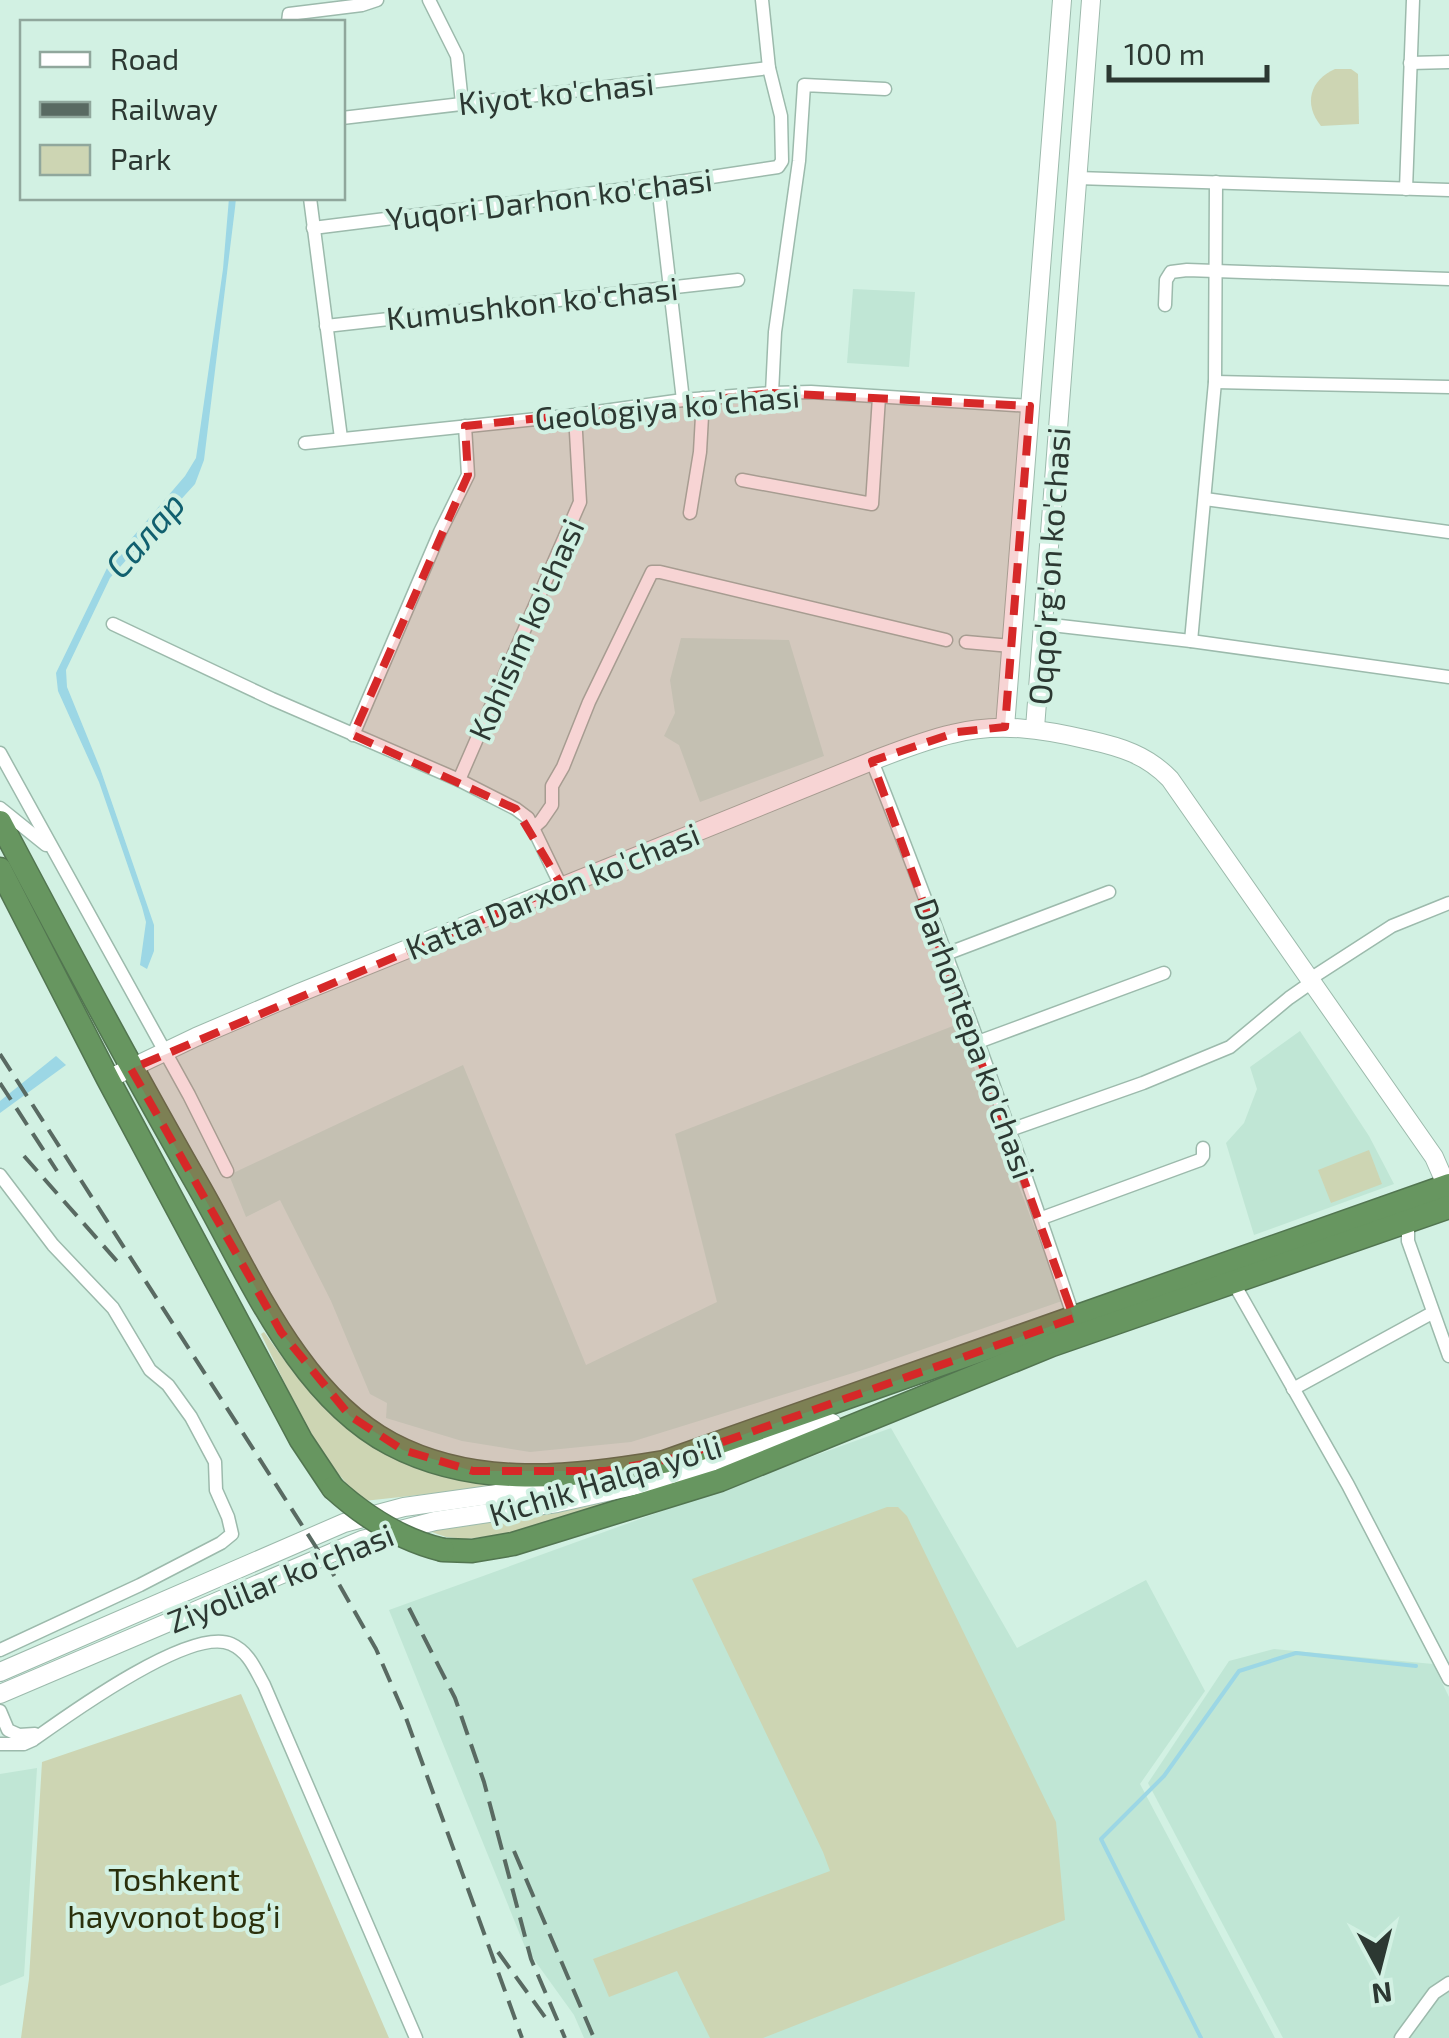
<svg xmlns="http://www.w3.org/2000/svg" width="1449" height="2038" viewBox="0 0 1449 2038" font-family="'Exo 2',sans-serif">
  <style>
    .built { fill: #c0e6d5 }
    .green { fill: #cdd5b3 }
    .water { fill: #9cd7e5 }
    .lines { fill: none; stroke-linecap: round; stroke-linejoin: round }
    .stream { stroke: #9cd7e5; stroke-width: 4 }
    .street-casing { stroke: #9cbaac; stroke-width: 15 }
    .secondary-casing { stroke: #9cbaac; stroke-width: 20 }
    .highway-casing { stroke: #527550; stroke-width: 25 }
    .street { stroke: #fff; stroke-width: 12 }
    .secondary { stroke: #fff; stroke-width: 18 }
    .highway { stroke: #679660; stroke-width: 22 }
    .rail { stroke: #596a62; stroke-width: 4; stroke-dasharray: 20 10; stroke-linecap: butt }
    .highway-bridge-casing { stroke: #527550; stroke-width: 25; stroke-linecap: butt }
    .highway-bridge { stroke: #679660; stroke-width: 22 }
    .marked { fill: #d62828; fill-opacity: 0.2; stroke: #d62828; stroke-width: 8; stroke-dasharray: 20 12; stroke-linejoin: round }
    .labels { text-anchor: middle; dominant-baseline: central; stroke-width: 8; stroke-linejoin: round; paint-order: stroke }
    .street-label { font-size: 32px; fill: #2c3832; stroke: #d2f1e3 }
    .park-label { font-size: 32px; fill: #2b300c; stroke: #d2f1e3 }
    .water-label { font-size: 35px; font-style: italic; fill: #11606f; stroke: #d2f1e3 }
  </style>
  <rect width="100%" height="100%" fill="#d2f1e3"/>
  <!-- built -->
  <g class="built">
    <polygon points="853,289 915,292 909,367 847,363"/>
    <polygon points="681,638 789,640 824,756 700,802 679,745 664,736 675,713 670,680"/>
    <polygon points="958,1024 1062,1301 869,1368 631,1442 530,1452 462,1441 386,1418 387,1403 370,1394 331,1301 280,1200 246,1217 229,1175 463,1065 586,1365 717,1302 675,1134"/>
    <polygon points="1300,1031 1369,1136 1394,1184 1254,1235 1226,1143 1244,1123 1257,1089 1250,1067"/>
    <polygon points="891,1428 1017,1648 1146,1580 1205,1691 1140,1784 1275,2038 584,2038 574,2015 525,1947 389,1610"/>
    <polygon points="1274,1649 1433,1664 1449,1697 1449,2038 1283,2038 1148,1783 1229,1661"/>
    <polygon points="37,1768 24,1976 0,1986 0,1774"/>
  </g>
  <!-- green -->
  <g class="green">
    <path d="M 1335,69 L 1351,69 L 1358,74 L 1359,124 L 1321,126 C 1303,104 1310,80 1335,69 Z"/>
    <polygon points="1369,1150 1382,1184 1331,1203 1318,1170"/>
    <path d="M 264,1332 C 300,1383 342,1440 404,1462 C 437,1473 476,1478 510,1485 L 364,1501 C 315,1457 290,1392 261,1334 Z"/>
    <polygon points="630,1496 506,1534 466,1539 446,1537 426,1530 534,1515"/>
    <polygon points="887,1507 898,1507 907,1516 1056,1822 1065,1920 763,2038 710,2038 677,1971 609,1997 593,1959 830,1871 823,1852 692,1579"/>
    <polygon points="241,1694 389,2038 21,2038 29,1979 42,1762"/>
  </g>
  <!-- water -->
  <g class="water">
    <polygon points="229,198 236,198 235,208 204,460 195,484 110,578 66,670 67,687 100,768 154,925 154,951 147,969 140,965 146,922 142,907 99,782 58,691 56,673 108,566 185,476 196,458 223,269"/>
    <polygon points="56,1056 66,1065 0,1113 0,1101"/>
  </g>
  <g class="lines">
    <!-- stream -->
    <polyline class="stream" points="1201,2038 1101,1839 1164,1776 1239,1671 1296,1653 1416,1666"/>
    <defs>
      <g id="street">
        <polyline points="429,0 457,56 462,103"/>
        <polyline points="288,22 289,14 362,5 377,0"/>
        <polyline points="1410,63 1449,62"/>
        <polyline points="342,118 769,68"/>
        <polyline points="1077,178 1449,190"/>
        <polyline points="658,185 683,400"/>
        <polyline points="1406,189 1413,0"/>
        <polyline points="310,198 341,438"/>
        <polyline points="313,228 658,185 778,167 782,161 781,116 769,68 762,0"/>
        <polyline points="1165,305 1166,280 1171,272 1187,270 1449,279"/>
        <polyline points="326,326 738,280"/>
        <polyline points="1215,382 1449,387"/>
        <polyline points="772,393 775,332 799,161 804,85 885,89"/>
        <polyline points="305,443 575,415 683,400 772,393 811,392 1030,406"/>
        <polyline points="742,480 872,504 879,397"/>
        <polyline points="1205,499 1449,532"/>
        <polyline points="690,513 700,452 703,398"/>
        <polyline points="113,624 272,699 459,780 516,809 528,818 533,828 561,886"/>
        <polyline points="1043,624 1191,641 1449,677"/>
        <polyline points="1191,641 1215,382 1216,182"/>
        <polyline points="966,642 1011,646"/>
        <polyline points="353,735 440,532 468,475 465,426"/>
        <polyline points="0,753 189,1095 227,1171"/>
        <path d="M 872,761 C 945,945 1011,1131 1074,1318"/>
        <polyline points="459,780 580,502 575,415"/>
        <polyline points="0,808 46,845"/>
        <polyline points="533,828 541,821 552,805 552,786 563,767 589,702 652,572 660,572 946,640"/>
        <polyline points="946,954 1109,892"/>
        <polyline points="1310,979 1392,926 1449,903"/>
        <polyline points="978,1042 1164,973"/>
        <polyline points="1010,1130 1143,1083 1230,1047 1289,998 1312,982"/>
        <polyline points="0,1175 53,1245 113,1308 150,1370 168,1385 191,1417 215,1462 216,1490 228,1517 232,1534 221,1543 140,1585 0,1650"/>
        <polyline points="1042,1218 1200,1160 1203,1156 1203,1148"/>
        <polyline points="1408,1218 1408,1241 1449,1356"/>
        <polyline points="1233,1282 1348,1485 1449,1679"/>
        <polyline points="1293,1389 1432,1313"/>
        <polyline points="0,1711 8,1730 19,1735 35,1734"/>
        <path d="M 0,1744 L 24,1744 L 33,1740 C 68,1715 191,1626 231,1644 C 249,1652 255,1669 264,1685 L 416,2038"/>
        <polyline points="1401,2038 1434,1993 1449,1983"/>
      </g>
      <g id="secondary">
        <polyline points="1005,727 1062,0"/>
        <polyline points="1035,728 1091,0"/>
        <path d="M 108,1079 L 196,1037 L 299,993 L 872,761 C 898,751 925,740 952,734 C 998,722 1043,729 1089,740 C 1121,747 1147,755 1170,779 L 1434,1157 L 1449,1191"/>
        <polyline points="0,1672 344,1523 404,1507 581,1482"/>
        <polyline points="0,1694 362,1540 435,1521 557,1503 687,1474 832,1423"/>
      </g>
      <g id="highway">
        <path d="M 0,822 C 65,945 130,1067 199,1187 C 249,1274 298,1395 391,1444 C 476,1489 573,1477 664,1462 L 1449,1185"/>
        <polyline points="0,869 108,1079 301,1440 333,1488"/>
        <polyline points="443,1550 472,1551 513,1544 720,1480 1052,1345 1449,1207"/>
      </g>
    </defs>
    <!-- street casing -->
    <use href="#street" class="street-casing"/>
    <!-- secondary casing -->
    <use href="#secondary" class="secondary-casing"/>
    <!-- highway casing -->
    <use href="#highway" class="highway-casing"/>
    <!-- street -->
    <use href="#street" class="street"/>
    <!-- secondary -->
    <use href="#secondary" class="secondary"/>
    <!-- highway -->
    <use href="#highway" class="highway"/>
    <!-- rail -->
    <g class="rail">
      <polyline points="0,1054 332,1572 376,1649 406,1718 522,2038"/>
      <polyline points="0,1083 57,1171"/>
      <polyline points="24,1156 123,1268"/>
      <polyline points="409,1608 455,1698 484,1782 531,1959 565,2038"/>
      <polyline points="514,1851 594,2038"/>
      <polyline points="498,1952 545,2017"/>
    </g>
    <defs>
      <path id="highway-bridge" d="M 333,1488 C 365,1517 401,1540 443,1550"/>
    </defs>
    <!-- highway-bridge casing -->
    <use href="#highway-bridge" class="highway-bridge-casing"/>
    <!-- highway-bridge -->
    <use href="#highway-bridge" class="highway-bridge"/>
  </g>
  <!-- marked area -->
  <path class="marked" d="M 772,393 L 1030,406 L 1005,727 L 957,732 L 872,761 L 1074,1318 L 680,1457 L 606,1471 L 473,1471 L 403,1450 L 350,1416 L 281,1332 L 131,1069 L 562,886 L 516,809 L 353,735 L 468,475 L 465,426 Z"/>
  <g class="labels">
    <!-- street labels -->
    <g class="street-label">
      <text transform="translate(556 92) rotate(-6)">Kiyot ko'chasi</text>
      <text transform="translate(549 198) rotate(-7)">Yuqori Darhon ko'chasi</text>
      <text transform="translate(532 302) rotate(-6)">Kumushkon ko'chasi</text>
      <text transform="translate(667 406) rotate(-5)">Geologiya ko'chasi</text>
      <text transform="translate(1048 566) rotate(-86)">Oqqo'rg'on ko'chasi</text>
      <text transform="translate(525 629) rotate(-66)">Kohisim ko'chasi</text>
      <text transform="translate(552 890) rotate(-22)">Katta Darxon ko'chasi</text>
      <text transform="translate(976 1038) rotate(70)">Darhontepa ko'chasi</text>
      <text transform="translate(605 1479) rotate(-17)">Kichik Halqa yo'li</text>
      <text transform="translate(280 1577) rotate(-22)">Ziyolilar ko'chasi</text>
    </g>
    <!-- park labels -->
    <g class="park-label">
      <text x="174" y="1878">Toshkent<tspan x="174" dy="37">hayvonot bogʻi</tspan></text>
    </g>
    <!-- water labels -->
    <g class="water-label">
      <text transform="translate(144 534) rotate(-49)">Салар</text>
    </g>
  </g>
  <!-- legend -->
  <rect x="20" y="20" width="325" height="180" fill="#d2f1e3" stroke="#90a79c" stroke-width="2.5"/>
  <rect x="40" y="52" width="50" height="15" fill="#ffffff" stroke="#90a79c" stroke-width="2.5"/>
  <text x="110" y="70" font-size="30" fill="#2c3832">Road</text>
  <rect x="40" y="102" width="50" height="15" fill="#596a62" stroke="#90a79c" stroke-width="2.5"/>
  <text x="110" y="120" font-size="30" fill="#2c3832">Railway</text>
  <rect x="40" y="145" width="50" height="30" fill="#cdd5b3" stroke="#90a79c" stroke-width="2.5"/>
  <text x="110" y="170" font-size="30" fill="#2c3832">Park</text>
  <!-- north arrow -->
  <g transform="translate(1379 1968) rotate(173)" stroke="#d2f1e3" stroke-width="8" paint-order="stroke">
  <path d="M0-8L18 38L0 25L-18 38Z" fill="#2c3832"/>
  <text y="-15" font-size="28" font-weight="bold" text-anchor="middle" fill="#2c3832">N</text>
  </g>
  <!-- scale -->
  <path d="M1109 65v15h158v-15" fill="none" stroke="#2c3832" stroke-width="5"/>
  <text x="1124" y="65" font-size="30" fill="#2c3832" stroke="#d2f1e3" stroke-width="8" paint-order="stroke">100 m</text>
</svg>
